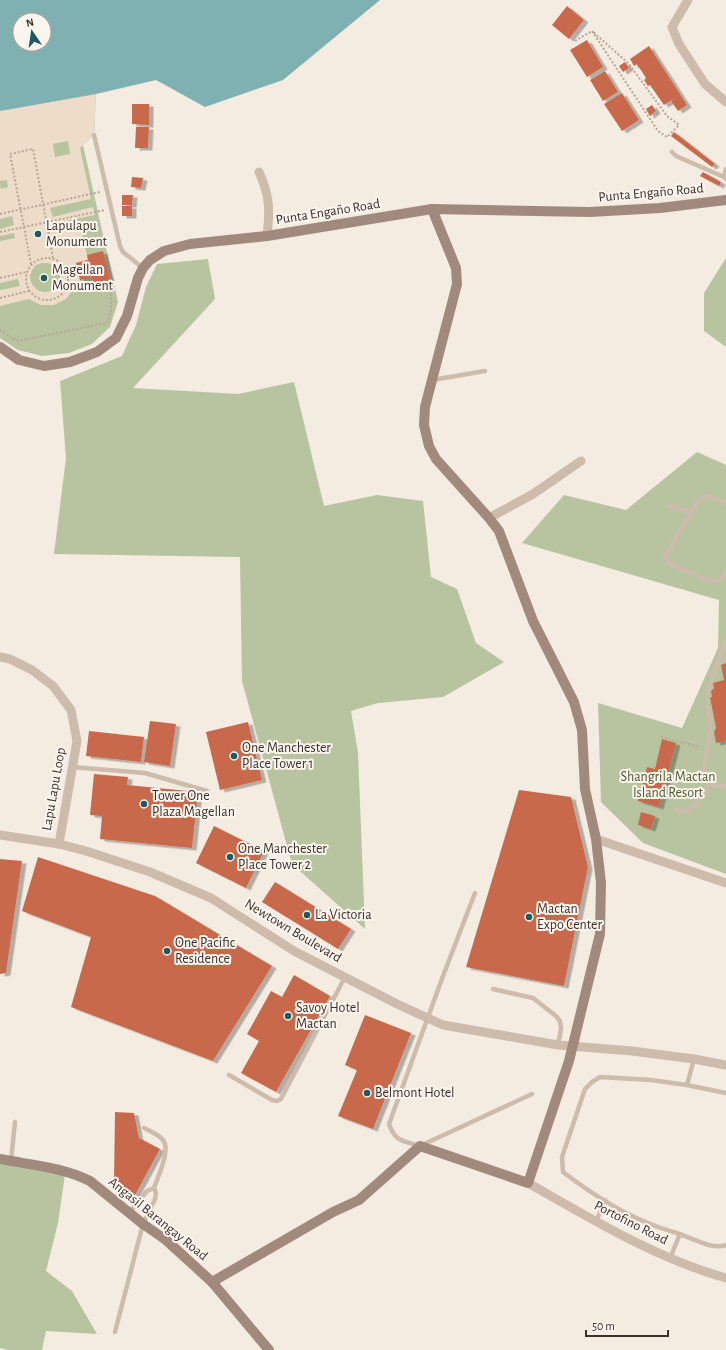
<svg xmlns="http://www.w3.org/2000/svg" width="726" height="1350" viewBox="0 0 726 1350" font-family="'Alegreya Sans',sans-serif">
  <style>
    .green { fill: #b8c4a0 }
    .plaza { fill: #ecdcc8; fill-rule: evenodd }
    .water { fill: #7fb0b2; fill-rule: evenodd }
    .building { fill: #c8694b; filter: url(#shadow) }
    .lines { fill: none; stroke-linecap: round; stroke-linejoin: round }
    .path { stroke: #b9a596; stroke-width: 2; stroke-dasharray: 2 2; stroke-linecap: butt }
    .lane { stroke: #cdbbac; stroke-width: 4.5 }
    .street { stroke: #cdbbac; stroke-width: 9 }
    .secondary { stroke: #a18a7d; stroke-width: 10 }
    .poi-dot { fill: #1f5a5e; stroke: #fbf5ee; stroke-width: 1.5 }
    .labels { text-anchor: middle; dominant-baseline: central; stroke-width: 4; stroke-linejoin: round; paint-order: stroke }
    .street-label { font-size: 14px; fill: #3b302b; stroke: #fbf5ee }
    .poi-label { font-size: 14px; fill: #3b302b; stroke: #fbf5ee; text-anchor: start }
    .park-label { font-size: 14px; fill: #4a5a2e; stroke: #fbf5ee }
  </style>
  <defs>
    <filter id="shadow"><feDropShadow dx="4.5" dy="2.5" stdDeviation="0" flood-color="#0004"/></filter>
  </defs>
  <rect width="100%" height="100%" fill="#f4ebe1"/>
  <!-- green -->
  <g class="green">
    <polygon points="96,94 94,135 83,145 118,302 110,327 92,344 69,353 42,356 18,350 0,338 0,111"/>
    <polygon points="726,258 726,347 704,331 704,293"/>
    <polygon points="208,259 215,299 133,388 238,394 294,382 324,506 377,495 423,501 431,577 457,589 476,643 504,662 443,697 378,703 351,711 358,753 365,929 292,864 242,681 240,557 54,554 66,458 60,381 122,356 136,325 146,287 157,264"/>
    <polygon points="697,452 726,465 726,874 643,843 601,802 598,703 682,728 718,648 719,600 522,543 564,495 626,510"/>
    <polygon points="0,1163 65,1174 58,1223 46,1271 72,1291 97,1334 46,1331 42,1350 8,1350 0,1348"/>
  </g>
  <!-- plaza -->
  <path class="plaza" d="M 96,94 L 94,135 L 80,148 L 91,199 L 50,208 L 53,217 L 93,207 L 95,215 L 55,223 L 56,230 L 80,225 L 88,260 L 76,263 L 80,280 L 66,299 L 54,305 L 41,305 L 29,299 L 0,306 L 0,290 L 20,286 L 18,279 L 0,283 L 0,241 L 15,238 L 14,233 L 0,236 L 0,229 L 14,225 L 12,216 L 0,219 L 0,185 L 1,189 L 8,187 L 7,180 L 0,181 L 0,111 ZM 68,141 L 70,154 L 55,157 L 53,144 ZM 42,263 L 48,263 L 54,265 L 58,269 L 60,275 L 59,282 L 56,287 L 51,291 L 45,292 L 39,291 L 34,287 L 31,282 L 30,276 L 32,270 L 36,265 Z"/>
  <!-- water -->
  <path class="water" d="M 0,0 L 380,0 L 283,80 L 205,107 L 156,80 L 96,94 L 0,111 ZM 20,20 L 44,20 L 44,44 L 20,44 Z"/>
  <!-- building -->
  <g class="building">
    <polygon points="567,6 584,20 569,39 552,25"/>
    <polygon points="587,40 603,67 587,77 570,50"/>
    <polygon points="649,46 687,105 678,111 671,101 678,96 664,105 650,85 648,86 644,80 646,78 637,64 634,66 630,59"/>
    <polygon points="625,62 629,68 623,72 619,66"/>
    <polygon points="605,71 618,92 603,101 590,80"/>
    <polygon points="622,93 639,120 622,131 604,104"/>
    <polygon points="132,104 149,104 149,125 132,124"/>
    <polygon points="652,105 656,111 650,116 646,109"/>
    <polygon points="136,127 149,127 148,148 135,148"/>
    <polygon points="674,132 715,164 712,167 671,136"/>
    <polygon points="703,172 721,182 719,186 700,176"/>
    <polygon points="132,177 143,178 141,188 131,187"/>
    <polygon points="122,195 133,195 132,205 122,205"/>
    <rect x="122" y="206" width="10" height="10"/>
    <polygon points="103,251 110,279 93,283 92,277 80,280 76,263 88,260 87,255"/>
    <polygon points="726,663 726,741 716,743 714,732 716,728 710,697 712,697 711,691 714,688 713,683 724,680 721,665"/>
    <polygon points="150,721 176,724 170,766 144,762"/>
    <polygon points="248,722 262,780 220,790 206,732"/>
    <polygon points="89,731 144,737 141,762 86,756"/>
    <polygon points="662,739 676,743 659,807 638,801 647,767 655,769"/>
    <polygon points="94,774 128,777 127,785 198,792 192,848 100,839 102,816 90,815"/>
    <polygon points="519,790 571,797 588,867 564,986 466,967"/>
    <polygon points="641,812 655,816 651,829 638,825"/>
    <polygon points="214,826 264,851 246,888 196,863"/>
    <polygon points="38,857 155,896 272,966 213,1061 71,1007 91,937 22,911"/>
    <polygon points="0,859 22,861 6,973 0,974"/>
    <polygon points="275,882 351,929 338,949 262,902"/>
    <polygon points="294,975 330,996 276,1092 241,1073 259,1041 247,1034 271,991 282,997"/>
    <polygon points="365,1015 411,1033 373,1129 338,1116 357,1070 345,1065"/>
    <polygon points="115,1112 134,1113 139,1138 160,1149 135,1195 114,1183"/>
  </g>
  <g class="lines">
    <!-- path -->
    <g class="path">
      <polyline points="575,41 592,31 658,131 667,137 679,125 667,116 629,64 592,31"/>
      <polyline points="0,214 100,192"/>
      <polyline points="0,232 105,210"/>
      <circle cx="47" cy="279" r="21"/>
      <polyline points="31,264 10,154 33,149 53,258"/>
      <polyline points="0,278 26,272"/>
      <polyline points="0,298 29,291"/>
      <polyline points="0,330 17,341 107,323 111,313 111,291 68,283"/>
      <polyline points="661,737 700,747"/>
    </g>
    <!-- lane -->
    <g class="lane">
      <polyline points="94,135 120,246 123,252 143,268"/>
      <polyline points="672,152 676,156 724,177 726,179"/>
      <polyline points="724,177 726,169"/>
      <polyline points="432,380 485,371"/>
      <path d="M 726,503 L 710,496 L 703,497 L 698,501 L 665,556 L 666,560 L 669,564 L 710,581 C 719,582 722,579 726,572"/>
      <polyline points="669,506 691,512"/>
      <path d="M 726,639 C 722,657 712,673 708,691 C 705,703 711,716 710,728 C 710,746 691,790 726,786"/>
      <polyline points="72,767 145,773 207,791"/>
      <path d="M 675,810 C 679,810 684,811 688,810 C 698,807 705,791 710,783"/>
      <path d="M 475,893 L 443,976 L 389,1124 C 395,1142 404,1141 420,1146 L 532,1094"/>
      <polyline points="493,989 533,998 556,1016 560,1021 561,1029 558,1045"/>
      <polyline points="229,1075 272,1100 277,1101 281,1099 345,977"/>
      <polyline points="687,1085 694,1059"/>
      <path d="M 726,1093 L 687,1085 L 651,1080 L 600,1077 L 592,1082 L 585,1089 L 562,1157 L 563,1172 C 588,1191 623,1214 653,1225 C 662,1229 672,1231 682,1235 C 694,1239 713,1250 726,1245"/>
      <polyline points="11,1161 15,1122"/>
      <path d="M 129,1213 L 147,1191 L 154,1188 C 158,1176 171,1150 163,1140 C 158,1134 150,1131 144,1128"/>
      <polyline points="596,1222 605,1200"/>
      <polyline points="670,1258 680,1234"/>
      <polyline points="115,1332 143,1224 155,1199 156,1193 154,1188"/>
    </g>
    <!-- street -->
    <g class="street">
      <polyline points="688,0 672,27 679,44 705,84 726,102"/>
      <path d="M 259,172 C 270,196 270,210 267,236"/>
      <polyline points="489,518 533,494 581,461"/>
      <polyline points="0,657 10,659 32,670 53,686 71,710 77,741 59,844"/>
      <polyline points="0,835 59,844 86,851 150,872 211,898 294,951 397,1004 443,1025 558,1045 632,1051 694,1059 726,1065"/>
      <polyline points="596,839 726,883"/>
      <path d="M 528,1183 C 592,1219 655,1258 726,1278"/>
    </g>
    <!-- secondary -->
    <g class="secondary">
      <polyline points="0,347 19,360 44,366 70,362 97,352 116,338 127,316 138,278 143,268 150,260 164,251 190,244 267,236 432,209 590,212 660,208 726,200"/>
      <path d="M 0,1159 C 30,1165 63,1167 90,1181 L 143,1224 L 166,1240 L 212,1282 L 269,1350"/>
      <polyline points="212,1282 333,1212 359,1200 420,1146 528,1183 569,1061 600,934 601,883 596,839 585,789 582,730 574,702 533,621 499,531 489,518 436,459 429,446 424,425 425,407 457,284 456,268 432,209"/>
    </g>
  </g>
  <!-- markers -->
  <g class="poi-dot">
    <circle cx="38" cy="234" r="4"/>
    <circle cx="44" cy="278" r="4"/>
    <circle cx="234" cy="756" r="4"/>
    <circle cx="144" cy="804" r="4"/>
    <circle cx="230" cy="857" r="4"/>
    <circle cx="307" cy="915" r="4"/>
    <circle cx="529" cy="917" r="4"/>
    <circle cx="167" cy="951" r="4"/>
    <circle cx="288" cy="1016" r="4"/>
    <circle cx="367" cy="1093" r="4"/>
  </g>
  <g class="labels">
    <!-- street labels -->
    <g class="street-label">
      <text transform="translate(651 193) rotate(-5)">Punta Engaño Road</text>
      <text transform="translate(328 212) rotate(-9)">Punta Engaño Road</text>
      <text transform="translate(54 789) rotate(-80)">Lapu Lapu Loop</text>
      <text transform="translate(293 931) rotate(31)">Newtown Boulevard</text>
      <text transform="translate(158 1219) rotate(39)">Angasil Barangay Road</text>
      <text transform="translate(631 1223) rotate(27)">Portofino Road</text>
    </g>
    <!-- poi labels -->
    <g class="poi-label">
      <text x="46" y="226">Lapulapu<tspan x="46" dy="16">Monument</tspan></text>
      <text x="52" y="270">Magellan<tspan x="52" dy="16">Monument</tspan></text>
      <text x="242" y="748">One Manchester<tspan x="242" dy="16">Place Tower 1</tspan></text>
      <text x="152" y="796">Tower One<tspan x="152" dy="16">Plaza Magellan</tspan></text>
      <text x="238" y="849">One Manchester<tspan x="238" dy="16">Place Tower 2</tspan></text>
      <text x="537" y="909">Mactan<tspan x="537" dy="16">Expo Center</tspan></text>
      <text x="315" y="915">La Victoria</text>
      <text x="175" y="943">One Pacific<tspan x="175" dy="16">Residence</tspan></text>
      <text x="296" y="1008">Savoy Hotel<tspan x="296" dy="16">Mactan</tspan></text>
      <text x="375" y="1093">Belmont Hotel</text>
    </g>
    <!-- park labels -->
    <g class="park-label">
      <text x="668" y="777">Shangrila Mactan<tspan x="668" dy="16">Island Resort</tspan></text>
    </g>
  </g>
  <!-- north arrow -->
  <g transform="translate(32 32) rotate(347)"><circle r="19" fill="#fbf5ee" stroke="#aea6a0"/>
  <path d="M0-3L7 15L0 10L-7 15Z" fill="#1f5a5e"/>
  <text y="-6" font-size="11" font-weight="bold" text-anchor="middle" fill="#3b302b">N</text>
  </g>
  <!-- scale -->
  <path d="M586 1330v6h82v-6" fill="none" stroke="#3b302b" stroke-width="2"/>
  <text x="592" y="1330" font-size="12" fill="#3b302b" stroke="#fbf5ee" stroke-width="3" paint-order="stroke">50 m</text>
</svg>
